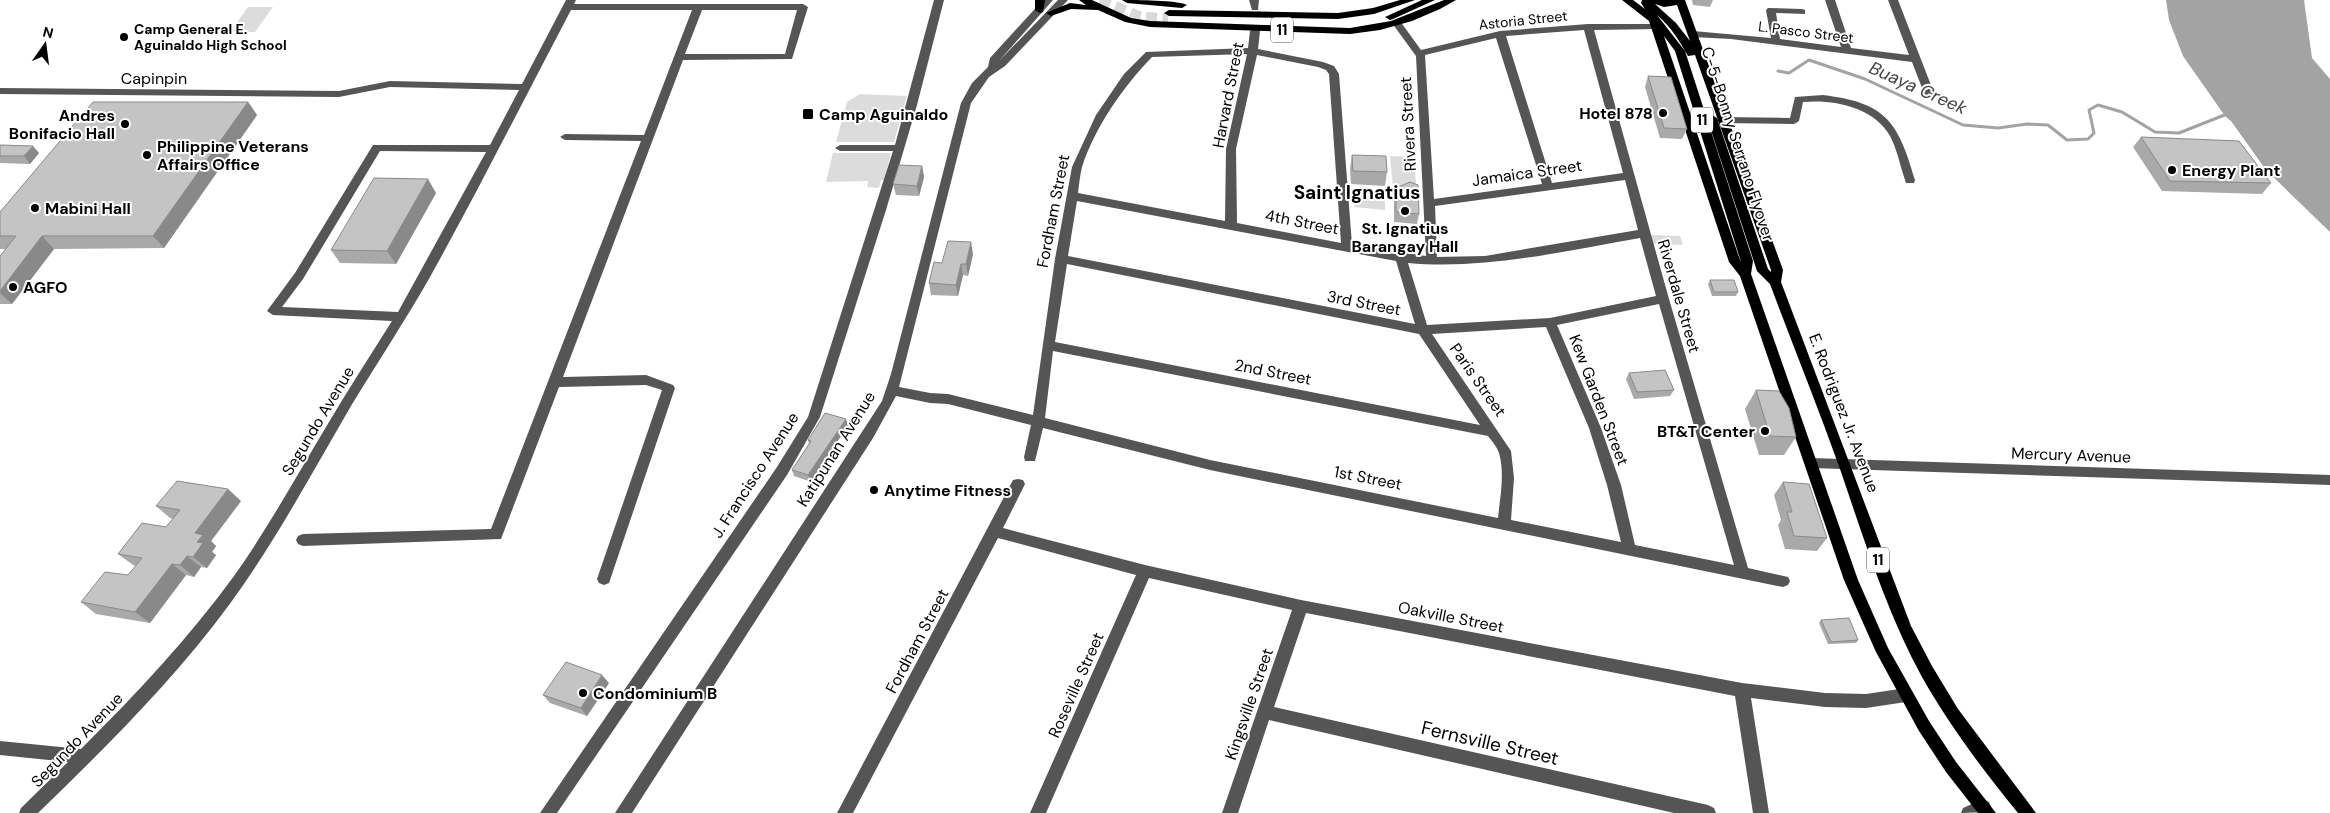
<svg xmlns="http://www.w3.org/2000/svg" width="2330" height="813" viewBox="0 0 2330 813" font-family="'DM Sans',sans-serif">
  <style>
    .green { fill: #dcdcdc }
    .water { fill: #a3a3a3 }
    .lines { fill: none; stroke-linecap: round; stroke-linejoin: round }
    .stream { stroke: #a3a3a3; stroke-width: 3 }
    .major-tunnel { stroke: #d9d9d9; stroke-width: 11; stroke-dasharray: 11 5.5; stroke-linecap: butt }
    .minor { fill: #555; fill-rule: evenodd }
    .major { fill: #000; fill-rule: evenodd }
    .wall { fill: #a9a9a9 }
    .shaded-wall { fill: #898989 }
    .building { fill: #c4c4c4; stroke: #898989 }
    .poi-dot { fill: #000; stroke: #fff; stroke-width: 2 }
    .labels { text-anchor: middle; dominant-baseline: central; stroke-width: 4; stroke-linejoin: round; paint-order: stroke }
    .far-street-label { font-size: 14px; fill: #000; stroke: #fff }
    .far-poi-label { font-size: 14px; font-weight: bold; fill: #000; stroke: #fff; text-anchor: start }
    .shield { fill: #fff; stroke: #4c4c4c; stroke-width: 1 }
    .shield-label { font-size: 15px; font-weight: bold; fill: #000 }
    .street-label { font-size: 16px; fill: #000; stroke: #fff }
    .poi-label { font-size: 16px; font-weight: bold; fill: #000; stroke: #fff; text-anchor: start }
    .water-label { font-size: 18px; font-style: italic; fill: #444; stroke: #fff }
    .quarter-label { font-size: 19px; font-weight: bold; fill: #000; stroke: #fff }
    .near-street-label { font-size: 19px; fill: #000; stroke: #fff }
  </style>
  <rect width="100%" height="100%" fill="#fff"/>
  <!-- green -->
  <g class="green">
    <polygon points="248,7 273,7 255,32 230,32"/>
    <polygon points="860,94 907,96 894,142 836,142 847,102"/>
    <polygon points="833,153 891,153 884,180 881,180 879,188 867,187 868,181 826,182"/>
    <polygon points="1390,156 1413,157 1417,190 1393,188"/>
    <polygon points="1354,189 1385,191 1385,210 1354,207"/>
    <polygon points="1651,235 1680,236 1683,245 1653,244"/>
  </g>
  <!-- water -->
  <polygon class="water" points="2166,0 2304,0 2312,58 2330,79 2330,232 2266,170 2231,121 2225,116 2183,56 2169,20"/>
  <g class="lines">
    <!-- stream -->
    <polyline class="stream" points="1778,71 1789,73 1809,60 1865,79 1963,125 1998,128 2027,124 2048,125 2067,140 2088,139 2094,133 2089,110 2098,105 2122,112 2155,132 2179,133 2227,114"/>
    <!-- major-tunnel -->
    <polyline class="major-tunnel" points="1100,0 1140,17 1168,19"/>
    <!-- minor -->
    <g class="minor">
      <path d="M 566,0 L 576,0 L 574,4 L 803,4 L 808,7 L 792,59 L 683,60 L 563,377 L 646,375 L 673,385 L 675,388 L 609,583 L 604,585 L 599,583 L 597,579 L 662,390 L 646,385 L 559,387 L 501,539 L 303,546 L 298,544 L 296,540 L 298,536 L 303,534 L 491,529 L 641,141 L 565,140 L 560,137 L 565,134 L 644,135 L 692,10 L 571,10 C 524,99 479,189 430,277 C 405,321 377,363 351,406 C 312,473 275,542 229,605 C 173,681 105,748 38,813 L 19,813 L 21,808 L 68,762 L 0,755 L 0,741 L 81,749 C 135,695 189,638 234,576 C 268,528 296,477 326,427 C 347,391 370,356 392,321 L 273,315 L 267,311 L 295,273 L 373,145 L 490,145 L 519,90 L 390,87 L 339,97 L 0,94 L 0,88 L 339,91 L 390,81 L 522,84 ZM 702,10 L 797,10 L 785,54 L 685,54 ZM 380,151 L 486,152 L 398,312 L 282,307 L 303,279 Z"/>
      <polygon points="934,0 944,0 917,105 886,210 820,417 787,475 557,813 540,813 777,467 808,417 893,151 840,151 835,148 840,145 895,145"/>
      <path d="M 1043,0 L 1053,0 L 998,62 L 1058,0 L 1068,0 L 1005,66 L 989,77 L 971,103 L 899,387 L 930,393 L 948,394 L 1033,415 L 1055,259 L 1072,167 L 1096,115 L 1124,74 L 1146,52 L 1248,48 L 1250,31 L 1255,28 L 1260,31 L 1258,49 L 1323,62 L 1334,66 L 1339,74 L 1352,245 L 1426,256 L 1416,56 L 1392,23 L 1394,21 L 1400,21 L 1421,50 L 1500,31 L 1588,24 L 1655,24 L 1660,27 L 1658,29 L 1594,30 L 1669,299 L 1748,568 L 1788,577 L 1790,581 L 1788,585 L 1783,587 L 1210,470 L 1043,428 L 1036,457 L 1035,461 L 1025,461 L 1024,457 L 1031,425 L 948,404 L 930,403 L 896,396 L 873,438 L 632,813 L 615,813 L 882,401 L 891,374 L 961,103 L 972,83 L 988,67 L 990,58 ZM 1584,30 L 1623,173 L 1552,183 L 1506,36 ZM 1496,38 L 1542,184 L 1434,199 L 1425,55 ZM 1247,54 L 1226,149 L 1225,221 L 1078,193 C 1079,185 1080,175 1082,167 C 1095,127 1123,87 1152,57 ZM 1257,55 L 1318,67 L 1326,70 L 1329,74 L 1341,243 L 1237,223 L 1236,149 ZM 1625,180 L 1638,230 L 1485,256 L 1437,257 L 1435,206 ZM 1077,201 L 1396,261 L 1415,324 L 1068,256 ZM 1640,238 L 1656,296 L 1550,318 L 1427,325 L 1408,263 C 1486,270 1564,251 1640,238 ZM 1067,264 L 1419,334 L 1480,425 L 1055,342 ZM 1659,304 L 1734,565 L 1635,545 L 1621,485 L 1601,428 L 1557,325 ZM 1546,327 L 1589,428 L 1607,485 L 1621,542 L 1511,520 L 1514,478 L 1511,451 L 1432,334 ZM 1053,351 L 1488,436 C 1492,441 1497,447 1499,453 C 1505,473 1500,498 1498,518 L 1210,460 L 1045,418 Z"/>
      <polygon points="1249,0 1259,0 1258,10 1252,10"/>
      <polygon points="1825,0 1835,0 1851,48 1909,55 1888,0 1898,0 1934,93 1933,95 1925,95 1924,93 1912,62 1731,39 1693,37 1688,34 1693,31 1771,38 1766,10 1768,8 1802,9 1805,10 1805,14 1776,13 1780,39 1841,47"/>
      <path d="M 1823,95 C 1887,103 1898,122 1915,180 L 1914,183 L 1906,183 L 1905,180 C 1900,165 1897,149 1890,136 C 1874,107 1833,99 1803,102 L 1799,121 L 1794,124 L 1722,123 L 1717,120 L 1722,117 L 1790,118 L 1795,97 Z"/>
      <polygon points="1811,458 2330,475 2330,485 1811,468 1806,467 1805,463 1806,459"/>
      <polygon points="1018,479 1023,480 1025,484 1003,528 1145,565 1301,600 1742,683 1825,693 1866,694 1906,688 1911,690 1913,695 1911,700 1906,702 1866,708 1825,707 1751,698 1769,813 1753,813 1735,696 1306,613 1274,707 1708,805 1714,808 1716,813 1674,813 1269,720 1238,813 1222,813 1292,610 1149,578 1046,813 1030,813 1136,575 998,538 853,813 837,813 1013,480"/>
      <polygon points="1983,799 1989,802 1991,807 1989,812 1961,813 1963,808"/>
    </g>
    <!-- major -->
    <g class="major">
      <polygon points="1035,0 1045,0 1043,12 1040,13 1035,10"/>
      <polygon points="1079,0 1092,0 1131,18 1150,21 1350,28 1391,21 1444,0 1456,0 1440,9 1412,21 1380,30 1350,34 1150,27 1125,22 1098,10 1071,9 1051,16 1046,13 1070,3 1086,5"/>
      <path d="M 1122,0 C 1137,0 1176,0 1187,5 L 1182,8 L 1127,3 Z"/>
      <polygon points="1400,0 1415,0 1374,14 1338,19 1169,16 1164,13 1169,10 1338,13 1373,8"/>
      <polygon points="1422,0 1435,0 1393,19 1390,20 1385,17"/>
      <path d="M 1622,0 L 1633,0 L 1645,9 L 1641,3 L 1642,0 L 1685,0 L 1783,270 L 1781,282 L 1911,626 L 1932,666 L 1958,709 L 2036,813 L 2018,813 C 1983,770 1949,725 1922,677 C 1886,611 1864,539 1840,469 C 1818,407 1793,346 1770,284 L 1757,271 L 1707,118 L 1708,116 L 1712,115 L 1717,118 L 1768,269 L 1771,272 L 1771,270 L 1695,55 L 1688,56 C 1679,40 1671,27 1657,15 L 1685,51 L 1753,261 L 1751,274 L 1858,580 L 1888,648 L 1929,721 L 1956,762 L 1996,813 L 1978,813 L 1946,772 L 1919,731 L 1876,652 L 1844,580 L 1740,276 L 1729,262 L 1649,21 ZM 1655,4 L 1664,7 L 1677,5 L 1690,41 L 1676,23 ZM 1664,36 L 1675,51 L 1741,262 L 1740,260 Z"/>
    </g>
  </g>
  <!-- wall -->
  <g class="wall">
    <polygon points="1692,0 1713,0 1710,7 1693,5"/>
    <polygon points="1648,76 1687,129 1682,139 1660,138 1645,87"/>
    <polygon points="248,102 257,115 164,248 54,249 12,304 0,304 0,256 6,249 0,249 0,212"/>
    <polygon points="2141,137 2271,183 2262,194 2162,191 2133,147"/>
    <polygon points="0,145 39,153 30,164 0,163"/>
    <polygon points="1352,155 1387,172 1385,186 1351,184 1350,168"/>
    <polygon points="922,166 924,177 919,196 896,195 893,184"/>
    <polygon points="1396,188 1419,214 1417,224 1394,222 1394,198"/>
    <polygon points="436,193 396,264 340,263 331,250"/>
    <polygon points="973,254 968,276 963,275 958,296 931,295 929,283 942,263"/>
    <polygon points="1710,280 1738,292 1736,296 1712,296 1708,284"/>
    <polygon points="1629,373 1674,390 1670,396 1634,399 1626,379"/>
    <polygon points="1756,390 1796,437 1784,455 1759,455 1745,409"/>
    <polygon points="848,425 811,482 794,476 792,470 809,444 808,440"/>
    <polygon points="1783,482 1827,538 1817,551 1785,549 1778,525 1781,520 1774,495"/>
    <polygon points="241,501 211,541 216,546 212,552 216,555 207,568 201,567 194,577 186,575 150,623 96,614 81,602 128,575 136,566 133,565 118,554 166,527 173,519 170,518 156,506"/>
    <polygon points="1821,620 1858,640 1856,643 1828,644 1819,623"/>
    <polygon points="609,683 587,716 550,703 543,695"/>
  </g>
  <!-- shaded-wall -->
  <g class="shaded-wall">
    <polygon points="248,102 257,115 164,248 153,236"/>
    <polygon points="33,146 39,153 30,164 24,156"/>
    <polygon points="922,166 924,177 919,196 917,186"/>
    <polygon points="428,179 436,193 396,264 387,251"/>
    <polygon points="42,236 54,249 12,304 0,293 0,291"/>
    <polygon points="971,242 973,254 968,276 966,264"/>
    <polygon points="961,264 963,275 958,296 956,285"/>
    <polygon points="846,419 848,425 811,482 808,475"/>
    <polygon points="228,489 241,501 211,541 216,546 212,552 216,555 207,568 193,557 197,542 195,533"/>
    <polygon points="187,556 201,567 194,577 180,565"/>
    <polygon points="172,564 186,575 150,623 135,612"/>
    <polygon points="602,675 609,683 587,716 581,708"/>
  </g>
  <!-- building -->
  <g class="building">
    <polygon points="1648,76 1671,77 1687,129 1664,128"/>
    <polygon points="93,102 248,102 153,236 42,236 0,291 0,256 16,236 0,236 0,212"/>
    <polygon points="2141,137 2239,141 2271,183 2170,181"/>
    <polygon points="0,145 33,146 24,156 0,156"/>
    <polygon points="1352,155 1386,156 1387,172 1353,171"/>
    <polygon points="899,165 922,166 917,186 893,184"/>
    <polygon points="374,178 428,179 387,251 331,250"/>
    <polygon points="1410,182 1418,185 1419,214 1396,212 1396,188"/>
    <polygon points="948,241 971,242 966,264 961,264 956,285 929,283 934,262 942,263"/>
    <polygon points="1710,280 1734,280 1738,292 1714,292"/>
    <polygon points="1665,370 1674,390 1637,392 1629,373"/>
    <polygon points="1756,390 1779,391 1789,408 1796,437 1770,436"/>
    <polygon points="825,413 846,419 808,475 792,470 811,441 808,440"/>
    <polygon points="177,481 228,489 195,533 203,535 197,542 203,543 193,557 187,556 180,565 172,564 135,612 81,602 105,572 128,575 142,558 118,554 142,523 166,527 180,510 156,506"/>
    <polygon points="1783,482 1809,484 1827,538 1794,536 1787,512 1792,512"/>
    <polygon points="1849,618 1858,640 1831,642 1821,620"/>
    <polygon points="566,662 602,675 581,708 543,695"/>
  </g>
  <!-- markers -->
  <g class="poi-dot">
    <circle cx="124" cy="37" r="5"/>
    <circle cx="1663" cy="113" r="5"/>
    <rect x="802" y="108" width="12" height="12" rx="2.5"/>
    <circle cx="125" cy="124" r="5"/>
    <circle cx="147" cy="155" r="5"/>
    <circle cx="2172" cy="170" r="5"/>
    <circle cx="35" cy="208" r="5"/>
    <circle cx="1405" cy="211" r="5"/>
    <circle cx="13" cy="287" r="5"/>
    <circle cx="1765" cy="431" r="5"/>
    <circle cx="874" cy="490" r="5"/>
    <circle cx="583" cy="693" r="5"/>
  </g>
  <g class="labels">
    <!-- far-street labels -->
    <g class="far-street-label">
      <text transform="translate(1523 20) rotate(-6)">Astoria Street</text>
      <text transform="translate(1806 32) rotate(7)">L. Pasco Street</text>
    </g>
    <!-- far-poi labels -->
    <g class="far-poi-label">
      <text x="134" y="29">Camp General E.<tspan x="134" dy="16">Aguinaldo High School</tspan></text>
    </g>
    <!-- shield labels -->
    <g class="shield">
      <rect x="1271" y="17.5" width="22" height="25" rx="4"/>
      <rect x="1691" y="107.5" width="22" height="25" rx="4"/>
      <rect x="1867" y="547.5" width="22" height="25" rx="4"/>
    </g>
    <g class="shield-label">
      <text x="1282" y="30">11</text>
      <text x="1702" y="120">11</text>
      <text x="1878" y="560">11</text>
    </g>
    <!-- street labels -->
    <g class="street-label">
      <text x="154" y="78">Capinpin</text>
      <text transform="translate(1228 95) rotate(-79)">Harvard Street</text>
      <text transform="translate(1408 124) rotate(-93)">Rivera Street</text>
      <text transform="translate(1738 144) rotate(72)">C-5-Bonny Serrano Flyover</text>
      <text transform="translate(1527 173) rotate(-8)">Jamaica Street</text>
      <text transform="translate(1053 211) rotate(-79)">Fordham Street</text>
      <text transform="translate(1302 222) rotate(11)">4th Street</text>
      <text transform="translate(1679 296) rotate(74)">Riverdale Street</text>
      <text transform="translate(1364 303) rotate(11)">3rd Street</text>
      <text transform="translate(1273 372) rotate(11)">2nd Street</text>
      <text transform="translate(1478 380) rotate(55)">Paris Street</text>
      <text transform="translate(1599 400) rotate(69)">Kew Garden Street</text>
      <text transform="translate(1844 413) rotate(69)">E. Rodriguez Jr. Avenue</text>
      <text transform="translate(318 421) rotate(-59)">Segundo Avenue</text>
      <text transform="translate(836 449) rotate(-58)">Katipunan Avenue</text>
      <text transform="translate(2071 455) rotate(2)">Mercury Avenue</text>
      <text transform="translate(755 475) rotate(-57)">J. Francisco Avenue</text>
      <text transform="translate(1368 478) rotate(11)">1st Street</text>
      <text transform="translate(1451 617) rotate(11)">Oakville Street</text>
      <text transform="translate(917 641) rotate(-62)">Fordham Street</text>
      <text transform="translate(1076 685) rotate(-66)">Roseville Street</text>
      <text transform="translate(1249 704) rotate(-71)">Kingsville Street</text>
      <text transform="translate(77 740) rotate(-46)">Segundo Avenue</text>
    </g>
    <!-- poi labels -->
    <g class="poi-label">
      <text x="1653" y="113" text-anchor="end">Hotel 878</text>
      <text x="819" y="114">Camp Aguinaldo</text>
      <text x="115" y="115" text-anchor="end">Andres<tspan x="115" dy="18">Bonifacio Hall</tspan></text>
      <text x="157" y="146">Philippine Veterans<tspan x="157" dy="18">Affairs Office</tspan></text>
      <text x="2182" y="170">Energy Plant</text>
      <text x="45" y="208">Mabini Hall</text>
      <text x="1405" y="228" text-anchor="middle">St. Ignatius<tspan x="1405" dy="18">Barangay Hall</tspan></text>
      <text x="23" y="287">AGFO</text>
      <text x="1755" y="431" text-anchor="end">BT&amp;T Center</text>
      <text x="884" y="490">Anytime Fitness</text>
      <text x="593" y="693">Condominium B</text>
    </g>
    <!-- water labels -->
    <g class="water-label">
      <text transform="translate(1918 88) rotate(24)">Buaya Creek</text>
    </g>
    <!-- quarter labels -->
    <g class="quarter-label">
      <text x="1357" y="192">Saint Ignatius</text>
    </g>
    <!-- near-street labels -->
    <g class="near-street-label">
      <text transform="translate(1490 743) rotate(13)">Fernsville Street</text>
    </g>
  </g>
  <!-- north arrow -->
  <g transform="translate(45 45) rotate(14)" stroke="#ffffff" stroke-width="4" paint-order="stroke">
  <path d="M0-4L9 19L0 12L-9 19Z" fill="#000000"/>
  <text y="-8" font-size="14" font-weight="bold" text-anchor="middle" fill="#000000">N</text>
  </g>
</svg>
